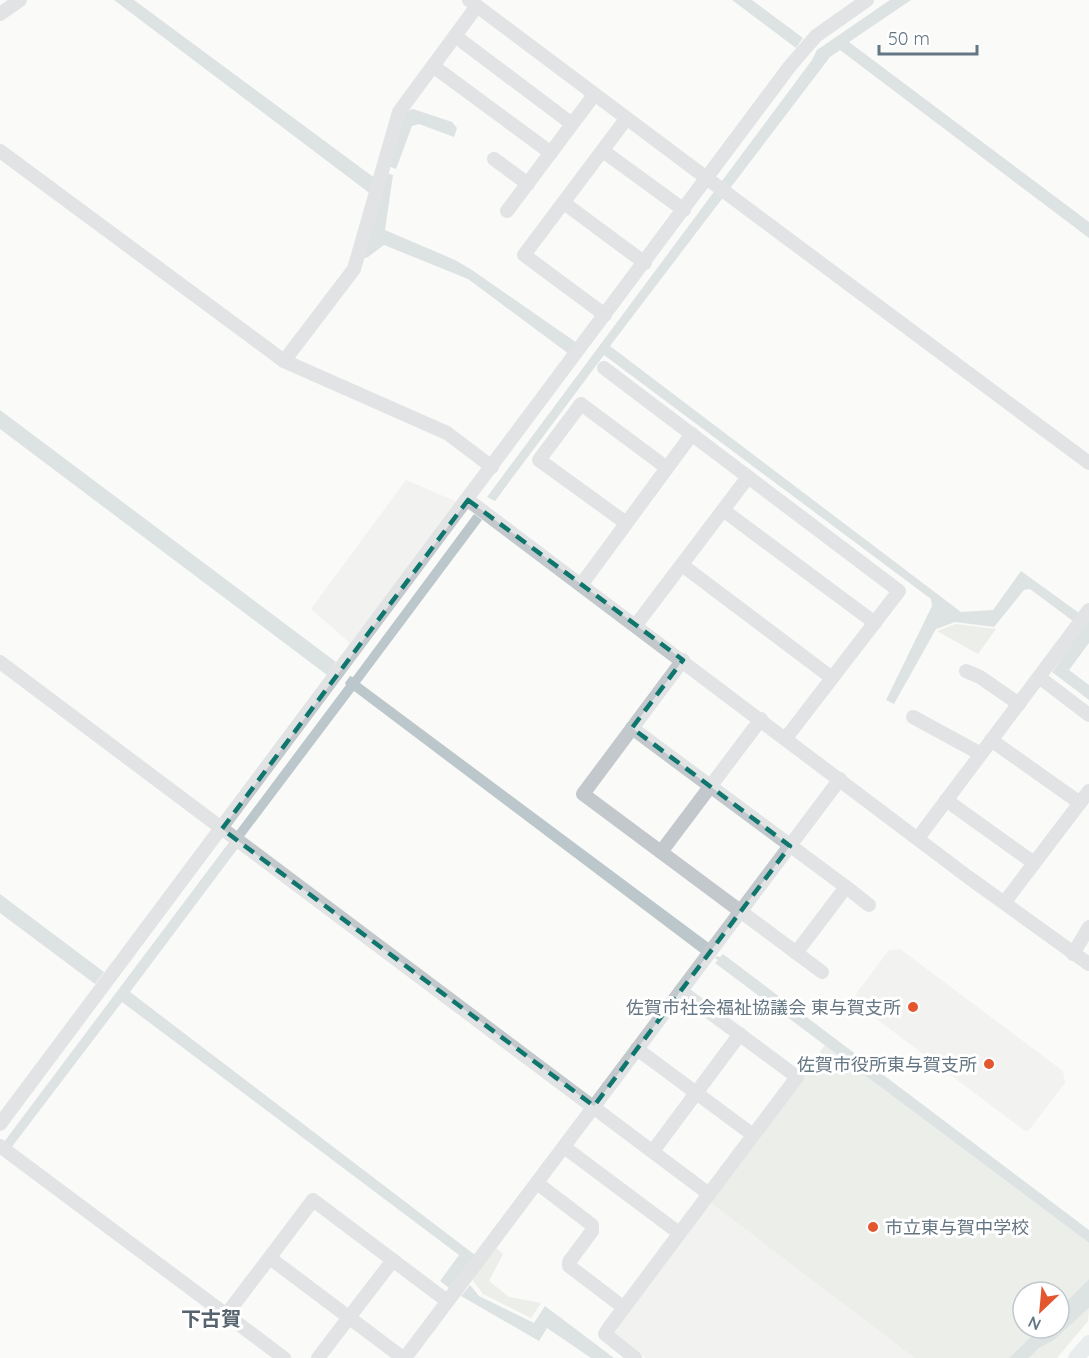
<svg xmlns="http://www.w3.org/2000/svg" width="1089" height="1358" viewBox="0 0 1089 1358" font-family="Quicksand,'Noto Sans JP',sans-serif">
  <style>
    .built { fill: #e8e9e9 }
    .green { fill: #dadfd7 }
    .water { fill: #bbc7cb }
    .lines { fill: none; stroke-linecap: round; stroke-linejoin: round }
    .minor { stroke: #c3c8cc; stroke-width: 14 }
    .major { stroke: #d6dbdf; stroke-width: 16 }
    .marked { fill: none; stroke: #0f766e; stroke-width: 4.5; stroke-dasharray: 12 8; stroke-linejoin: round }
    .poi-dot { fill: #e4572e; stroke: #fff; stroke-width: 2 }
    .labels { text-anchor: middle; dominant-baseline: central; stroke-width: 6; stroke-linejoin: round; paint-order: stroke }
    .poi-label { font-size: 18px; fill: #657683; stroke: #fff; text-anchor: end }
    .neighbourhood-label { font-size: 20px; font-weight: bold; fill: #57646e; stroke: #fff }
  </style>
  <rect width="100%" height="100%" fill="#fafaf8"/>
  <!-- built -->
  <g class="built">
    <polygon points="406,480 457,502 350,643 311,609"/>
    <polygon points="900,949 1063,1071 1065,1083 1029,1130 1025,1131 858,1005 856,994 889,950"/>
    <polygon points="823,1050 1059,1292 1023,1292 1023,1328 1000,1358 646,1358 613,1333"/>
  </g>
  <!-- green -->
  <g class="green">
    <polygon points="956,624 996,629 978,654 937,631"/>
    <polygon points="825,1045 1089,1243 1089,1279 1059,1309 1059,1292 1023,1292 1023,1328 1040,1328 1009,1358 915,1358 710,1202"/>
    <polygon points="496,1248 503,1254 489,1281 509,1297 541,1303 531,1318 483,1294 472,1279"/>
    <polygon points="1089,1308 1088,1321 1057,1358 1029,1358 1039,1348 1054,1340"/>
  </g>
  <!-- water -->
  <g class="water">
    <polygon points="114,0 134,0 376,179 386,173 393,175 385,230 455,260 472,270 577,343 569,354 468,279 384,245 368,257 362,259 372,195"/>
    <polygon points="732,0 752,0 803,38 796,48"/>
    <polygon points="890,0 911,0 849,42 1089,222 1089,238 840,50 830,57 610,346 961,612 993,610 1021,571 1086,618 1089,618 1089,643 1069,670 1089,685 1089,700 1052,672 1079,633 1081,627 1030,589 1024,590 994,627 955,622 936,629 894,704 886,700 932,606 931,599 604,355 495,501 487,497 812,60 817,50"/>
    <polygon points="413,109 452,122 457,128 454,137 419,124 412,126 396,169 388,166 404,112"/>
    <polygon points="0,410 336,662 327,675 0,429"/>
    <polygon points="474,514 482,520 360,683 709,943 701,953 354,691 243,838 235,833 346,685 345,683 350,676 353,677"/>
    <polygon points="230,841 238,848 130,992 475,1255 449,1288 440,1281 459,1255 122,1002 11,1148 4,1142"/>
    <polygon points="0,894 104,972 95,984 0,913"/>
    <polygon points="723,954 1089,1230 1089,1243 715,963 718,960 715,958 717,956 720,957"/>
    <polygon points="1089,1279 1089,1308 1054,1340 1039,1348 1029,1358 1009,1358 1040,1328 1059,1328 1059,1309"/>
    <polygon points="470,1285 479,1296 534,1323 545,1306 614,1358 591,1358 547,1328 539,1341 461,1296"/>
  </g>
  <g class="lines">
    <!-- minor -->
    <g class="minor">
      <path d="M 477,6 C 680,160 885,310 1089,463"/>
      <polyline points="0,14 20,0"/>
      <polyline points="455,36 572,124"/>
      <polyline points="433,66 551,153"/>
      <polyline points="0,151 284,361 447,433 492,467"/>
      <polyline points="603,151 684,210"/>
      <polyline points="494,159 528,184"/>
      <polyline points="564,203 645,263"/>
      <polyline points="507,211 594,95"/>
      <polyline points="605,315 524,255 626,119"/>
      <polyline points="284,361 354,269 399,112 477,6 469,0"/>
      <polyline points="604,368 899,591 786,738"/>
      <polyline points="468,500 968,877 1089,964"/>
      <polyline points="723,510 875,623"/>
      <polyline points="626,523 539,460 581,404 667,468"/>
      <polyline points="682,565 832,678"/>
      <polyline points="581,585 692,434"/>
      <polyline points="636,625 748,477"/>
      <polyline points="683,660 583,794 822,972"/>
      <polyline points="0,662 709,1194 608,1329 605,1334 635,1358"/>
      <polyline points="966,671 980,677 1019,704"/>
      <polyline points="1039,677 1089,715"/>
      <polyline points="913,717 981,754"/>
      <polyline points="632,728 846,887 796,953"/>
      <polyline points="991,740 1080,803"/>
      <polyline points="946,800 1034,863"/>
      <polyline points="918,838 1089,610"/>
      <polyline points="661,852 761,719"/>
      <polyline points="846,887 869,905"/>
      <polyline points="1004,903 1089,791"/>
      <polyline points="1073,954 1089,927"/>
      <polyline points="681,991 797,1077 709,1194"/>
      <polyline points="637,1049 753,1135"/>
      <polyline points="0,1124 790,66 816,36 867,0"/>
      <polyline points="0,1146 284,1358"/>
      <polyline points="564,1147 679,1233"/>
      <polyline points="653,1151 740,1034"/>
      <polyline points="537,1183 592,1225 592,1231 569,1262 569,1266 623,1307"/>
      <polyline points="270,1258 403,1358"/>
      <polyline points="226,1315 313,1200 447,1301"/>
      <polyline points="318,1358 393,1260"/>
      <polyline points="405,1358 840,779"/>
    </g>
    <!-- major -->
    <polyline class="major" points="1076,1358 1089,1343"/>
  </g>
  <!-- marked area -->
  <path d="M0 0H1089V1358H0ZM 468,500 L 683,660 L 632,728 L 790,846 L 594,1106 L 222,829 Z" fill="#fafaf8" fill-opacity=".55" fill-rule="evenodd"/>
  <path class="marked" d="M 468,500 L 683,660 L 632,728 L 790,846 L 594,1106 L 222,829 Z"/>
  <!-- markers -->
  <g class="poi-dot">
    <circle cx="913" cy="1007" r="6"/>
    <circle cx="989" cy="1064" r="6"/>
    <circle cx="873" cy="1227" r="6"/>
  </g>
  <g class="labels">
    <!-- poi labels -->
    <g class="poi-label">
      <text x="901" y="1007">佐賀市社会福祉協議会 東与賀支所</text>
      <text x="977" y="1064">佐賀市役所東与賀支所</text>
      <text x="885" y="1227" text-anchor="start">市立東与賀中学校</text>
    </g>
    <!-- neighbourhood labels -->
    <g class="neighbourhood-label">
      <text x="211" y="1318">下古賀</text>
    </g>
  </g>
  <!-- north arrow -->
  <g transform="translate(1041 1310) rotate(206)"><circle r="28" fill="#ffffff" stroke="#c1c8cd" stroke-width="1.5"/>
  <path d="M0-4.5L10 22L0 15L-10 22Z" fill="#e4572e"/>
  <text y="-9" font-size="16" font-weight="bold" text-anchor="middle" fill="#657683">N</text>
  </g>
  <!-- scale -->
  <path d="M879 45v9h98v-9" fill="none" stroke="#657683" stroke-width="3"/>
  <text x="888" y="45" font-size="18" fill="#657683" stroke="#ffffff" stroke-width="4.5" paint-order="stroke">50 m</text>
</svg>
